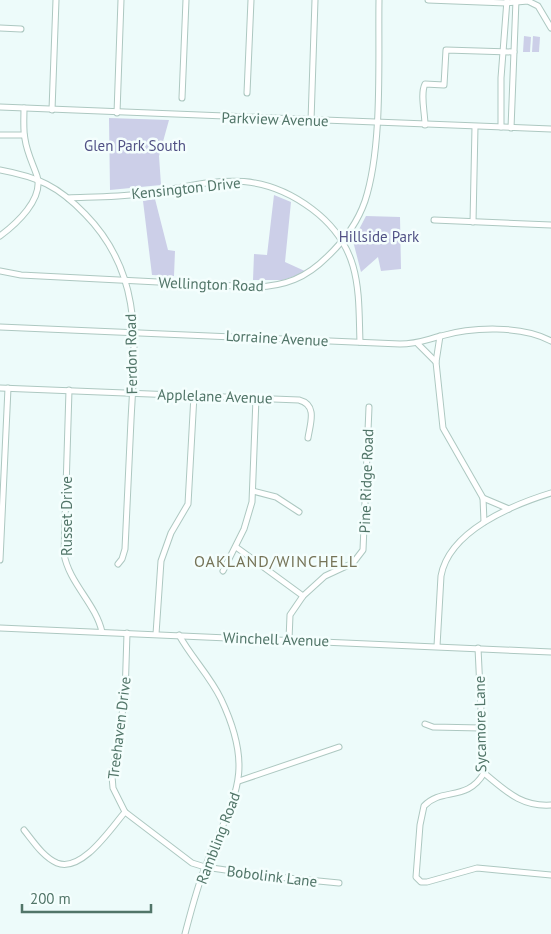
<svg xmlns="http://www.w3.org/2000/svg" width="551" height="934" viewBox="0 0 551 934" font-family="'PT Sans',sans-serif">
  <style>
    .green { fill: #cccfe8 }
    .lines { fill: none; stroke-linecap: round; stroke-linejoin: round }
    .minor-casing { stroke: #adc8c1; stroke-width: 7 }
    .minor { stroke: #fff; stroke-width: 5 }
    .labels { text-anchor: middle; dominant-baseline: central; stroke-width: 5; stroke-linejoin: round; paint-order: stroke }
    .street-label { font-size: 15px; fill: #517568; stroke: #f4fefd }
    .park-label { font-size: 15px; fill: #515185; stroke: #f4fefd }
    .neighbourhood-label { font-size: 16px; letter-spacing: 1px; fill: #767458; stroke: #f4fefd }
  </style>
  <rect width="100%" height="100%" fill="#edfbfa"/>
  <!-- green -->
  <g class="green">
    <polygon points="524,36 531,37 530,52 523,52"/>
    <polygon points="533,36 540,37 539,52 532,52"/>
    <polygon points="109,118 169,120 159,156 161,185 110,190"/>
    <polygon points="274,195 291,202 285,262 307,272 283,280 253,280 254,254 267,255"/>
    <polygon points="155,199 168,250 175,251 174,276 152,275 143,201"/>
    <polygon points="366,216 400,217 401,269 381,271 378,257 361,272 353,241"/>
  </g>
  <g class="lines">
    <defs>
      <g id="minor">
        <polyline points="428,0 506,3 528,1 538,6 551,28"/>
        <polyline points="0,28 21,29"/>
        <polyline points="247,93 251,0"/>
        <polyline points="182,98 186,0"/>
        <polyline points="0,107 551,129"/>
        <polyline points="52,110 56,0"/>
        <polyline points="117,113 121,0"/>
        <polyline points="311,121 315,0"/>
        <path d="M 425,125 C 425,113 420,94 425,84 L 444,85 L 446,50 L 514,52"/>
        <polyline points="501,127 501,78 507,0"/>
        <polyline points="511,128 516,0"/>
        <polyline points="0,135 24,135"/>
        <path d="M 0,170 C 38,177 58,186 85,214 C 144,274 135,344 131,420 C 129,463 127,506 125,549 L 122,559 L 118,564"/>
        <path d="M 68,198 C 92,197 117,197 140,194 C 207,185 252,164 312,209 C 332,224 346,242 353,266 C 360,290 359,317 360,342"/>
        <polyline points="434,220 551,225"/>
        <polyline points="473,222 475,127"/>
        <path d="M 0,236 C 16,224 44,199 37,176 C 33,164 27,153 25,139 C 23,130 24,119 24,108"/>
        <path d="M 0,271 L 21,275 L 256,287 C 285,286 306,278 327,257 C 344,241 357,224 365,201 C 383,146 378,59 379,0"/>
        <path d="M 0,327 L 400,344 C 417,344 425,340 441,336 C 472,327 522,325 551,341"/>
        <polyline points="418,344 436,362 443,428 483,498 484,522"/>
        <polyline points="436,362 440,336"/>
        <path d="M 0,388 L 299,400 C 318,405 310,424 308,438"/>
        <path d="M 69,390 L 64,554 C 69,583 96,604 102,632"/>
        <polyline points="253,491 276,497 299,512"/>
        <polyline points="483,498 509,509"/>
        <polyline points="236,547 303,596"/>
        <polyline points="0,560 8,388"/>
        <polyline points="223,571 244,529 252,502 256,398"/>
        <polyline points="0,628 551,652"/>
        <polyline points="127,633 125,696 112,776 113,788 125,812 192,863 205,867 267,876 339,883"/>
        <polyline points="156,634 161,561 171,533 188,504 194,395"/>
        <path d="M 179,635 C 191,657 210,676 221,699 C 256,773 234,796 206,865 C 197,887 191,911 185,934"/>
        <polyline points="289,640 290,615 303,596 325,576 353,563 363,550 369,407"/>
        <path d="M 437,646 L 441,576 C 449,531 512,505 551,493"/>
        <path d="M 478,648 L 484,773 C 467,802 442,787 424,806 L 420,825 L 416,877 L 421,882 L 427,882 L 477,868 L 551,875"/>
        <polyline points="425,724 433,727 481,728"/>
        <path d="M 484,773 C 506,791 521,807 551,805"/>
        <polyline points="239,781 339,747"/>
        <path d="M 24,830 C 33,841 43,857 57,863 C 82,873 111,828 125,812"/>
      </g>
    </defs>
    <!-- minor casing -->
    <use href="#minor" class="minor-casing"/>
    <!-- minor -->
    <use href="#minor" class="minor"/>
  </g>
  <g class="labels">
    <!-- street labels -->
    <g class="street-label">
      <text transform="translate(275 119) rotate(2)">Parkview Avenue</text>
      <text transform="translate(186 188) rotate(-6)">Kensington Drive</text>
      <text transform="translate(211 284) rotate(2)">Wellington Road</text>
      <text transform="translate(277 338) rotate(3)">Lorraine Avenue</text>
      <text transform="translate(131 354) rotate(-91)">Ferdon Road</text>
      <text transform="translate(215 396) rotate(2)">Applelane Avenue</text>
      <text transform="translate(366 481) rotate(-88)">Pine Ridge Road</text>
      <text transform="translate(66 516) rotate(-90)">Russet Drive</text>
      <text transform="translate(276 639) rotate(2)">Winchell Avenue</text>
      <text transform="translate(480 724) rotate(-91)">Sycamore Lane</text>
      <text transform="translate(119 728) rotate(-83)">Treehaven Drive</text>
      <text transform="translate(218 838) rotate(-69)">Rambling Road</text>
      <text transform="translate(272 876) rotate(7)">Bobolink Lane</text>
    </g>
    <!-- park labels -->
    <g class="park-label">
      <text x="135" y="145">Glen Park South</text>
      <text x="379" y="236">Hillside Park</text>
    </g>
    <!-- neighbourhood labels -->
    <g class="neighbourhood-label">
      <text x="276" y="561">OAKLAND/WINCHELL</text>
    </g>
  </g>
  <!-- scale -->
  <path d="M22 904v8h129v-8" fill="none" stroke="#517568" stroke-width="2.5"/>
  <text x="30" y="904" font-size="15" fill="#517568" stroke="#f4fefd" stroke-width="4" paint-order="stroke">200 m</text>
</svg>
